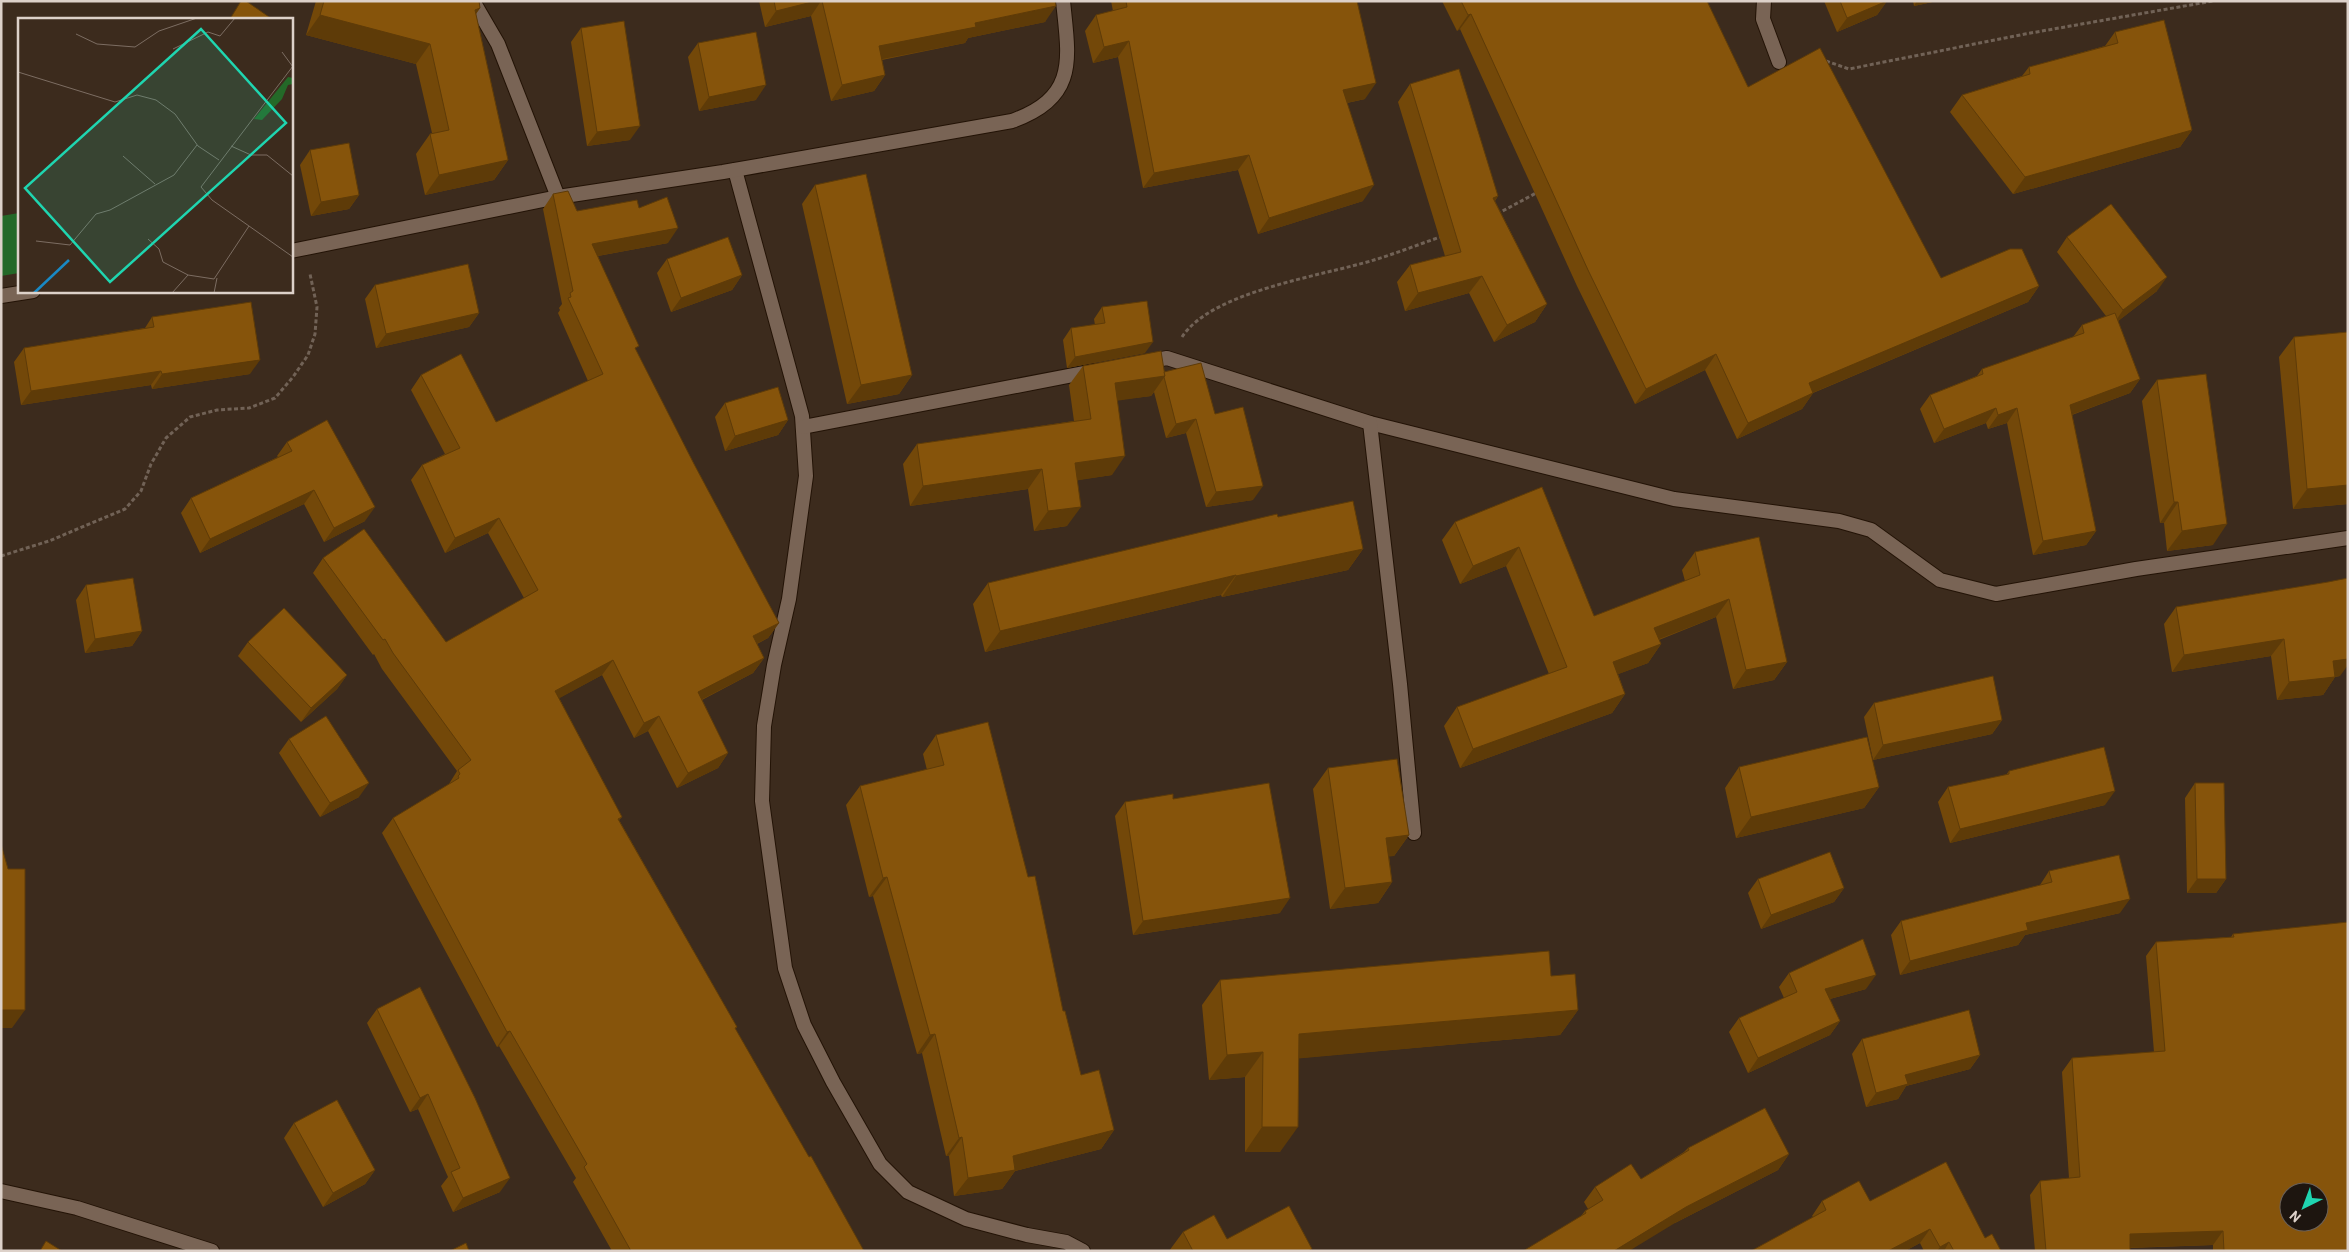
<svg xmlns="http://www.w3.org/2000/svg" width="2349" height="1252" viewBox="0 0 2349 1252" font-family="Barlow,sans-serif">
  <style>
    .green { fill: #246928 }
    .lines { fill: none; stroke-linecap: round; stroke-linejoin: round }
    .minor-casing { stroke: #231306; stroke-width: 16 }
    .path { stroke: #716256; stroke-width: 3; stroke-dasharray: 4 2.5; stroke-linecap: butt }
    .minor { stroke: #796455; stroke-width: 14 }
    .wall { fill: #734809 }
    .shaded-wall { fill: #5e3b08 }
    .building { fill: #86540b; stroke: #5e3b08; fill-rule: evenodd }
    .inset-river { fill: none; stroke: #1989c4; stroke-width: 2.5 }
    .inset-road { fill: none; stroke: #7c6d62; stroke-width: 1 }
    .view { fill: #1fd5b0; fill-opacity: 0.15; stroke: #1fd5b0; stroke-width: 2.5 }
    .inset-edge { fill: none; stroke: #ddd1c9; stroke-width: 2.5 }
  </style>
  <rect width="100%" height="100%" fill="#3c2b1d"/>
  <!-- green -->
  <polygon class="green" points="19,213 19,273 1,276 1,216"/>
  <g class="lines">
    <defs>
      <g id="minor">
        <polyline points="473,1 498,44 558,197"/>
        <polyline points="1764,1 1763,19 1779,62"/>
        <polyline points="735,170 802,416 806,476 789,599 774,665 764,726 762,801 785,968 804,1025 833,1082 880,1164 908,1192 966,1219 1027,1235 1066,1242 1083,1251"/>
        <path d="M 291,251 L 558,197 L 723,172 L 1012,121 C 1078,97 1069,60 1063,1"/>
        <polyline points="1,296 33,291"/>
        <polyline points="1145,362 1167,358 1370,423 1674,499 1839,521 1871,530 1940,580 1996,594 2136,569 2348,538"/>
        <polyline points="1370,423 1400,684 1414,833"/>
        <polyline points="803,427 1094,371"/>
        <polyline points="1,1191 77,1208 212,1251"/>
      </g>
    </defs>
    <!-- minor casing -->
    <use href="#minor" class="minor-casing"/>
    <!-- path -->
    <g class="path">
      <polyline points="1826,61 1849,69 2025,34 2213,1"/>
      <polyline points="1497,214 1538,192"/>
      <path d="M 1182,337 C 1212,291 1322,276 1374,260 C 1397,253 1420,244 1443,236"/>
      <polyline points="1,556 49,541 125,509 141,491 151,464 166,438 190,417 217,410 249,408 275,398 293,377 308,355 315,334 317,307 310,274"/>
    </g>
    <!-- minor -->
    <use href="#minor" class="minor"/>
  </g>
  <!-- wall -->
  <g class="wall">
    <polygon points="316,1 479,1 480,8 476,14 508,160 494,180 425,195 416,154 430,134 432,133 416,64 306,35"/>
    <polygon points="759,1 1055,1 1045,22 968,38 965,43 882,60 885,75 874,91 831,101 811,16 765,27"/>
    <polygon points="1111,1 1357,1 1365,99 1347,103 1363,201 1258,234 1238,170 1143,188 1118,57 1093,63 1085,31 1096,15 1113,11"/>
    <polygon points="1442,1 1707,1 1748,87 1941,278 2039,286 2028,302 1813,393 1802,409 1737,439 1705,370 1635,404 1577,286 1460,29 1457,31"/>
    <polygon points="1824,1 1887,1 1877,15 1837,32"/>
    <polygon points="1913,1 1937,1 1914,6"/>
    <polygon points="581,28 630,140 587,146 571,42"/>
    <polygon points="2115,32 2192,130 2180,147 2013,194 1950,112 1962,95 2022,76 2029,67 2105,46"/>
    <polygon points="698,43 756,100 699,111 688,57"/>
    <polygon points="1410,84 1498,196 1495,201 1547,304 1535,322 1494,342 1469,293 1405,311 1397,282 1410,265 1445,256 1398,102"/>
    <polygon points="310,150 359,195 349,209 311,216 300,165"/>
    <polygon points="815,185 912,375 899,394 847,404 802,204"/>
    <polygon points="553,194 577,211 639,208 668,243 598,256 636,351 694,464 779,623 768,638 757,644 764,658 753,673 702,700 728,753 718,768 677,788 648,731 634,738 602,675 559,698 622,817 619,820 737,1027 735,1030 809,1157 864,1251 612,1251 573,1182 576,1178 499,1046 497,1047 382,833 393,818 449,784 457,771 382,669 374,654 373,655 313,573 323,558 446,642 524,598 488,533 445,553 411,480 422,465 445,454 411,390 421,375 496,422 588,381 558,313 560,310 559,308 562,304 543,209"/>
    <polygon points="2067,237 2157,291 2118,321 2140,379 2130,393 2072,415 2096,531 2086,545 2033,555 2007,423 1988,429 1986,423 1934,443 1920,409 1930,395 1977,376 1982,369 2073,337 2082,325 2106,316 2057,252"/>
    <polygon points="667,259 742,275 732,290 671,312 657,273"/>
    <polygon points="375,285 479,313 469,327 376,348 365,299"/>
    <polygon points="1102,307 1145,353 1067,368 1063,340 1071,328 1095,325 1094,319"/>
    <polygon points="152,317 250,374 152,389 151,385 21,405 14,362 24,348 145,328"/>
    <polygon points="2348,332 2348,504 2293,509 2279,357 2294,337"/>
    <polygon points="1083,366 1164,372 1215,414 1253,500 1206,507 1186,433 1166,438 1154,392 1151,396 1117,400 1112,475 1077,480 1067,526 1034,531 1028,489 910,506 903,464 917,444 1074,421 1069,385"/>
    <polygon points="2157,380 2213,545 2167,551 2164,523 2160,523 2142,401"/>
    <polygon points="725,403 788,420 778,435 725,451 715,417"/>
    <polygon points="287,442 365,521 324,542 304,504 200,553 181,513 191,498 278,457 277,456"/>
    <polygon points="1542,487 1594,616 1685,581 1682,570 1695,552 1787,662 1774,680 1733,689 1716,617 1659,640 1661,644 1648,663 1618,674 1625,694 1612,713 1460,768 1444,726 1457,707 1549,674 1506,566 1460,584 1442,540 1455,522"/>
    <polygon points="1278,517 1363,549 1348,570 1222,597 1221,595 985,652 973,604 988,583"/>
    <polygon points="2328,582 2340,676 2335,677 2323,695 2277,700 2271,656 2172,672 2164,624 2176,607"/>
    <polygon points="86,585 142,631 132,646 85,653 76,600"/>
    <polygon points="248,642 347,675 337,689 301,722 238,656"/>
    <polygon points="1874,703 2002,720 1992,734 1873,760 1864,717"/>
    <polygon points="936,735 1063,1011 1081,1075 1114,1130 1101,1149 1015,1171 1002,1189 954,1196 949,1156 946,1156 922,1053 917,1054 873,896 869,897 846,805 860,786 927,770 923,754"/>
    <polygon points="289,739 359,797 320,817 279,753"/>
    <polygon points="1739,767 1879,787 1864,808 1736,838 1725,788"/>
    <polygon points="1328,768 1409,835 1394,856 1389,856 1392,882 1378,903 1330,909 1313,789"/>
    <polygon points="2009,771 2105,805 1950,843 1938,802 1948,787 2006,775"/>
    <polygon points="2195,783 2226,879 2216,893 2187,893 2185,798"/>
    <polygon points="1125,802 1280,913 1133,935 1115,816"/>
    <polygon points="2049,871 2120,913 2025,935 2018,945 1900,975 1891,935 1901,921 2040,885"/>
    <polygon points="1758,879 1844,888 1834,902 1761,929 1748,893"/>
    <polygon points="2233,934 2348,1251 2213,1251 2213,1245 2130,1248 2130,1251 2035,1251 2030,1195 2040,1181 2069,1178 2062,1072 2072,1058 2154,1052 2146,956 2156,942 2231,937"/>
    <polygon points="1789,973 1866,989 1830,999 1840,1021 1830,1035 1748,1073 1729,1032 1739,1018 1784,998 1779,987"/>
    <polygon points="1551,976 1578,1010 1560,1035 1299,1058 1280,1152 1245,1152 1245,1077 1209,1080 1202,1005 1220,980"/>
    <polygon points="377,1009 500,1192 453,1212 441,1186 448,1177 418,1109 410,1112 367,1023"/>
    <polygon points="1862,1039 1980,1055 1970,1069 1906,1086 1898,1099 1866,1107 1852,1054"/>
    <polygon points="294,1123 375,1170 365,1184 323,1207 284,1138"/>
    <polygon points="1688,1148 1789,1154 1778,1170 1675,1223 1581,1216 1585,1211 1588,1209 1584,1202 1595,1187 1641,1179 1684,1152"/>
    <polygon points="1822,1201 1870,1201 1985,1238 2001,1251 1924,1251 1920,1243 1905,1251 1751,1251 1813,1217 1812,1216"/>
    <polygon points="1183,1232 1227,1239 1312,1249 1311,1251 1169,1251"/>
  </g>
  <!-- shaded-wall -->
  <g class="shaded-wall">
    <polygon points="816,1 821,1 811,16 765,27 776,11"/>
    <polygon points="1887,1 1877,15 1837,32 1847,18"/>
    <polygon points="1917,1 1937,1 1914,6"/>
    <polygon points="1056,6 1045,22 968,38 965,43 867,62 879,46 975,23"/>
    <polygon points="480,8 466,28 475,10"/>
    <polygon points="1471,14 1460,29 1457,31 1468,15"/>
    <polygon points="320,15 430,44 416,64 306,35"/>
    <polygon points="1129,41 1118,57 1093,63 1104,47"/>
    <polygon points="885,75 874,91 831,101 842,85"/>
    <polygon points="1376,83 1365,99 1332,106 1343,90"/>
    <polygon points="766,85 756,100 699,111 709,97"/>
    <polygon points="640,126 630,140 587,146 597,132"/>
    <polygon points="2192,130 2180,147 2013,194 2025,177"/>
    <polygon points="1249,155 1238,170 1143,188 1154,173"/>
    <polygon points="508,160 494,180 425,195 439,175"/>
    <polygon points="1374,185 1363,201 1258,234 1269,218"/>
    <polygon points="359,195 349,209 311,216 321,202"/>
    <polygon points="1498,196 1486,214 1493,198"/>
    <polygon points="678,228 668,243 581,259 592,244"/>
    <polygon points="742,275 732,290 671,312 681,298"/>
    <polygon points="1482,276 1469,293 1405,311 1418,293"/>
    <polygon points="2167,277 2157,291 2113,325 2123,310"/>
    <polygon points="2039,286 2028,302 1798,399 1809,383"/>
    <polygon points="1547,304 1535,322 1494,342 1507,325"/>
    <polygon points="479,313 469,327 376,348 386,334"/>
    <polygon points="1153,342 1145,353 1067,368 1075,357"/>
    <polygon points="1716,354 1705,370 1635,404 1646,389"/>
    <polygon points="260,360 250,374 152,389 162,374"/>
    <polygon points="161,371 151,385 21,405 31,391"/>
    <polygon points="912,375 899,394 847,404 861,385"/>
    <polygon points="1165,376 1151,396 1101,403 1115,383"/>
    <polygon points="2140,379 2130,393 2060,419 2070,405"/>
    <polygon points="1813,393 1802,409 1737,439 1748,423"/>
    <polygon points="1996,408 1986,423 1934,443 1944,429"/>
    <polygon points="2017,408 2007,423 1988,429 1998,415"/>
    <polygon points="1196,419 1186,433 1166,438 1176,424"/>
    <polygon points="788,420 778,435 725,451 735,436"/>
    <polygon points="1125,456 1112,475 1061,483 1075,463"/>
    <polygon points="1042,469 1028,489 910,506 923,486"/>
    <polygon points="2348,485 2348,504 2293,509 2307,489"/>
    <polygon points="1263,486 1253,500 1206,507 1216,492"/>
    <polygon points="314,490 304,504 200,553 210,539"/>
    <polygon points="2174,502 2178,502 2164,523 2160,523"/>
    <polygon points="375,507 365,521 324,542 334,528"/>
    <polygon points="1081,507 1067,526 1034,531 1048,511"/>
    <polygon points="499,518 488,533 445,553 455,538"/>
    <polygon points="2227,524 2213,545 2167,551 2182,531"/>
    <polygon points="2096,531 2086,545 2033,555 2043,541"/>
    <polygon points="1519,547 1506,566 1460,584 1473,566"/>
    <polygon points="1363,549 1348,570 1222,597 1236,576"/>
    <polygon points="1236,575 1221,595 985,652 1000,631"/>
    <polygon points="1729,599 1716,617 1641,646 1654,628"/>
    <polygon points="779,623 768,638 742,651 753,636"/>
    <polygon points="142,631 132,646 85,653 95,639"/>
    <polygon points="2284,639 2271,656 2172,672 2184,655"/>
    <polygon points="1661,644 1648,663 1600,681 1613,662"/>
    <polygon points="764,658 753,673 687,707 698,692"/>
    <polygon points="2348,659 2348,665 2340,676 2321,678 2333,661"/>
    <polygon points="613,660 602,675 545,706 555,691"/>
    <polygon points="1787,662 1774,680 1733,689 1746,670"/>
    <polygon points="347,675 337,689 301,722 311,708"/>
    <polygon points="2335,677 2323,695 2277,700 2289,682"/>
    <polygon points="1625,694 1612,713 1460,768 1473,749"/>
    <polygon points="659,716 648,731 634,738 644,723"/>
    <polygon points="2002,720 1992,734 1873,760 1883,745"/>
    <polygon points="728,753 718,768 677,788 688,773"/>
    <polygon points="369,783 359,797 320,817 330,803"/>
    <polygon points="1879,787 1864,808 1736,838 1751,817"/>
    <polygon points="2115,791 2105,805 1950,843 1960,829"/>
    <polygon points="1409,835 1394,856 1371,859 1386,838"/>
    <polygon points="887,877 873,896 869,897 883,878"/>
    <polygon points="2197,879 2226,879 2216,893 2187,893"/>
    <polygon points="1392,882 1378,903 1330,909 1345,888"/>
    <polygon points="1844,888 1834,902 1761,929 1771,915"/>
    <polygon points="1290,898 1280,913 1133,935 1143,921"/>
    <polygon points="2130,899 2120,913 2025,935 2018,945 1900,975 1910,961 2026,923"/>
    <polygon points="1876,975 1866,989 1815,1003 1825,989"/>
    <polygon points="1,1010 25,1010 12,1028 1,1028"/>
    <polygon points="1578,1010 1560,1035 1282,1060 1299,1034"/>
    <polygon points="1840,1021 1830,1035 1748,1073 1758,1058"/>
    <polygon points="510,1031 499,1046 497,1047 507,1032"/>
    <polygon points="935,1034 922,1053 917,1054 930,1035"/>
    <polygon points="1263,1052 1245,1077 1209,1080 1227,1055"/>
    <polygon points="1980,1055 1970,1069 1906,1086 1898,1099 1866,1107 1876,1093 1905,1075"/>
    <polygon points="428,1094 418,1109 410,1112 420,1098"/>
    <polygon points="1262,1127 1298,1127 1280,1152 1245,1152"/>
    <polygon points="1114,1130 1101,1149 1015,1171 1002,1189 954,1196 968,1178 1013,1156"/>
    <polygon points="962,1137 949,1156 946,1156 959,1138"/>
    <polygon points="1789,1154 1778,1170 1675,1223 1629,1251 1614,1251 1686,1207"/>
    <polygon points="375,1170 365,1184 323,1207 333,1193"/>
    <polygon points="510,1178 500,1192 453,1212 463,1198"/>
    <polygon points="1930,1229 1920,1243 1905,1251 1888,1251"/>
    <polygon points="2223,1231 2213,1245 2120,1248 2130,1234"/>
    <polygon points="1949,1242 1944,1251 1937,1251 1940,1247"/>
  </g>
  <!-- building -->
  <g class="building">
    <polygon points="241,1 246,1 272,19 230,19"/>
    <polygon points="324,1 479,1 480,8 475,10 508,160 439,175 430,134 449,130 430,44 320,15"/>
    <polygon points="774,1 816,1 776,11"/>
    <polygon points="822,1 1055,1 1056,6 975,23 976,27 879,46 885,75 842,85"/>
    <polygon points="1126,1 1357,1 1376,83 1343,90 1374,185 1269,218 1249,155 1154,173 1129,41 1104,47 1096,15 1127,7"/>
    <polygon points="1461,1 1707,1 1748,87 1820,48 1941,278 2010,249 2022,249 2039,286 1809,383 1813,393 1748,423 1716,354 1646,389 1588,270 1471,14 1468,15"/>
    <polygon points="1840,1 1887,1 1847,18"/>
    <polygon points="2164,20 2192,130 2025,177 1962,95 2030,74 2029,67 2118,43 2115,32"/>
    <polygon points="624,21 640,126 597,132 581,28"/>
    <polygon points="756,32 766,85 709,97 698,43"/>
    <polygon points="1459,69 1498,196 1493,198 1547,304 1507,325 1482,276 1418,293 1410,265 1461,252 1410,84"/>
    <polygon points="349,143 359,195 321,202 310,150"/>
    <polygon points="866,174 912,375 861,385 815,185"/>
    <polygon points="568,191 577,211 637,200 639,208 667,197 678,228 592,244 639,346 635,348 694,464 779,623 753,636 764,658 698,692 728,753 688,773 659,716 644,723 613,660 555,691 622,817 618,819 737,1027 735,1028 809,1157 811,1156 864,1251 631,1251 584,1167 587,1164 510,1031 507,1032 393,818 459,778 458,776 460,774 458,770 471,760 393,653 385,639 383,640 323,558 364,529 446,642 538,590 499,518 455,538 422,465 460,448 421,375 461,354 496,422 603,374 568,298 571,297 570,293 573,291 553,194"/>
    <polygon points="2111,204 2167,277 2123,310 2067,237"/>
    <polygon points="728,237 742,275 681,298 667,259"/>
    <polygon points="468,264 479,313 386,334 375,285"/>
    <polygon points="1147,301 1153,342 1075,357 1071,328 1105,323 1102,307"/>
    <polygon points="251,302 260,360 162,374 161,371 31,391 24,348 154,327 152,317"/>
    <polygon points="2115,313 2140,379 2070,405 2096,531 2043,541 2017,408 1998,415 1996,408 1944,429 1930,395 1983,374 1982,369 2084,333 2082,325"/>
    <polygon points="2348,332 2348,485 2307,489 2294,337"/>
    <polygon points="1161,351 1165,376 1115,383 1125,456 1075,463 1081,507 1048,511 1042,469 923,486 917,444 1091,419 1083,366"/>
    <polygon points="1201,363 1215,414 1243,407 1263,486 1216,492 1196,419 1176,424 1164,377 1165,376 1164,372"/>
    <polygon points="2206,374 2227,524 2182,531 2178,502 2174,502 2157,380"/>
    <polygon points="778,387 788,420 735,436 725,403"/>
    <polygon points="327,420 375,507 334,528 314,490 210,539 191,498 292,451 287,442"/>
    <polygon points="1542,487 1594,616 1700,575 1695,552 1759,537 1787,662 1746,670 1729,599 1654,628 1661,644 1613,662 1625,694 1473,749 1457,707 1567,667 1519,547 1473,566 1455,522"/>
    <polygon points="1353,501 1363,549 1236,576 1236,575 1000,631 988,583 1277,514 1278,517"/>
    <polygon points="133,578 142,631 95,639 86,585"/>
    <polygon points="2348,578 2348,659 2333,661 2335,677 2289,682 2284,639 2184,655 2176,607 2328,582"/>
    <polygon points="284,608 347,675 311,708 248,642"/>
    <polygon points="1993,676 2002,720 1883,745 1874,703"/>
    <polygon points="326,716 369,783 330,803 289,739"/>
    <polygon points="988,722 1028,877 1035,876 1063,1011 1065,1011 1081,1075 1099,1070 1114,1130 1013,1156 1015,1170 968,1178 962,1137 959,1138 935,1034 930,1035 887,877 883,878 860,786 944,765 936,735"/>
    <polygon points="1867,737 1879,787 1751,817 1739,767"/>
    <polygon points="2104,747 2115,791 1960,829 1948,787 2009,774 2009,771"/>
    <polygon points="1397,759 1409,835 1386,838 1392,882 1345,888 1328,768"/>
    <polygon points="1269,783 1290,898 1143,921 1125,802 1173,794 1173,799"/>
    <polygon points="2195,783 2224,783 2226,879 2197,879"/>
    <polygon points="1,844 8,869 25,869 25,1010 1,1010"/>
    <polygon points="1830,852 1844,888 1771,915 1758,879"/>
    <polygon points="2119,855 2130,899 2026,923 2028,930 1910,961 1901,921 2052,882 2049,871"/>
    <path d="M 2348,922 L 2348,1251 L 2224,1251 L 2223,1231 L 2130,1234 L 2130,1251 L 2046,1251 L 2040,1181 L 2080,1177 L 2072,1058 L 2165,1051 L 2156,942 L 2234,937 L 2233,934 ZM 2289,1192 L 2319,1192 L 2319,1222 L 2289,1222 Z"/>
    <polygon points="1863,939 1876,975 1825,989 1840,1021 1758,1058 1739,1018 1797,992 1789,973"/>
    <polygon points="1549,951 1551,976 1575,974 1578,1010 1299,1034 1298,1127 1262,1127 1263,1052 1227,1055 1220,980"/>
    <polygon points="420,987 475,1098 510,1178 463,1198 451,1172 460,1168 428,1094 420,1098 377,1009"/>
    <polygon points="1969,1010 1980,1055 1905,1075 1908,1084 1876,1093 1862,1039"/>
    <polygon points="337,1100 375,1170 333,1193 294,1123"/>
    <polygon points="1765,1108 1789,1154 1686,1207 1614,1251 1523,1251 1586,1213 1585,1211 1603,1200 1595,1187 1631,1164 1641,1179 1689,1150 1688,1148"/>
    <polygon points="1946,1162 1985,1238 1992,1234 2001,1251 1954,1251 1949,1242 1940,1247 1930,1229 1888,1251 1751,1251 1826,1210 1822,1201 1859,1181 1870,1201"/>
    <polygon points="1289,1206 1312,1249 1308,1251 1193,1251 1183,1232 1214,1215 1227,1239"/>
    <polygon points="46,1241 62,1251 40,1251"/>
    <polygon points="466,1243 469,1251 450,1251"/>
  </g>
  <!-- overview -->
  <g transform="translate(18 18)">
    <rect width="275" height="275" fill="#3c2b1d"/>
    <path d="M 270,59 L 275,60 L 275,66 L 270,67 L 264,81 L 244,102 L 236,101 Z" fill="#246928"/>
    <path class="inset-river" d="M 16,275 L 51,242"/>
    <path class="inset-road" d="M 58,16 L 79,26 L 117,29 L 141,13 L 179,0M 155,31 L 190,14 L 202,18 L 217,0M 264,34 L 275,49M 275,48 L 183,169 L 194,182 L 275,239M 0,54 L 97,84 L 119,77 L 138,82 L 157,96 L 180,128 L 201,142M 213,128 L 233,137 L 249,137 L 275,158M 105,138 L 137,166M 130,221 L 141,231 L 145,244 L 170,257 L 196,261 L 231,208M 18,223 L 52,227 L 78,196 L 92,192 L 156,157 L 179,127M 154,275 L 170,257M 196,275 L 199,260"/>
    <path class="view" d="M 183,11 L 268,105 L 92,264 L 7,170 Z"/>
    <rect width="275" height="275" class="inset-edge"/>
  </g>
  <!-- border -->
  <rect width="2349" height="1252" fill="none" stroke="#ddd1c9" stroke-width="5"/>
  <!-- north arrow -->
  <g transform="translate(2304 1207) rotate(222)"><circle r="24" fill="#1d150f" stroke="#6a6059"/>
  <path d="M0-4L9 19L0 12L-9 19Z" fill="#1fd5b0"/>
  <text y="-8" font-size="14" font-weight="bold" text-anchor="middle" fill="#ddd1c9">N</text>
  </g>
</svg>
